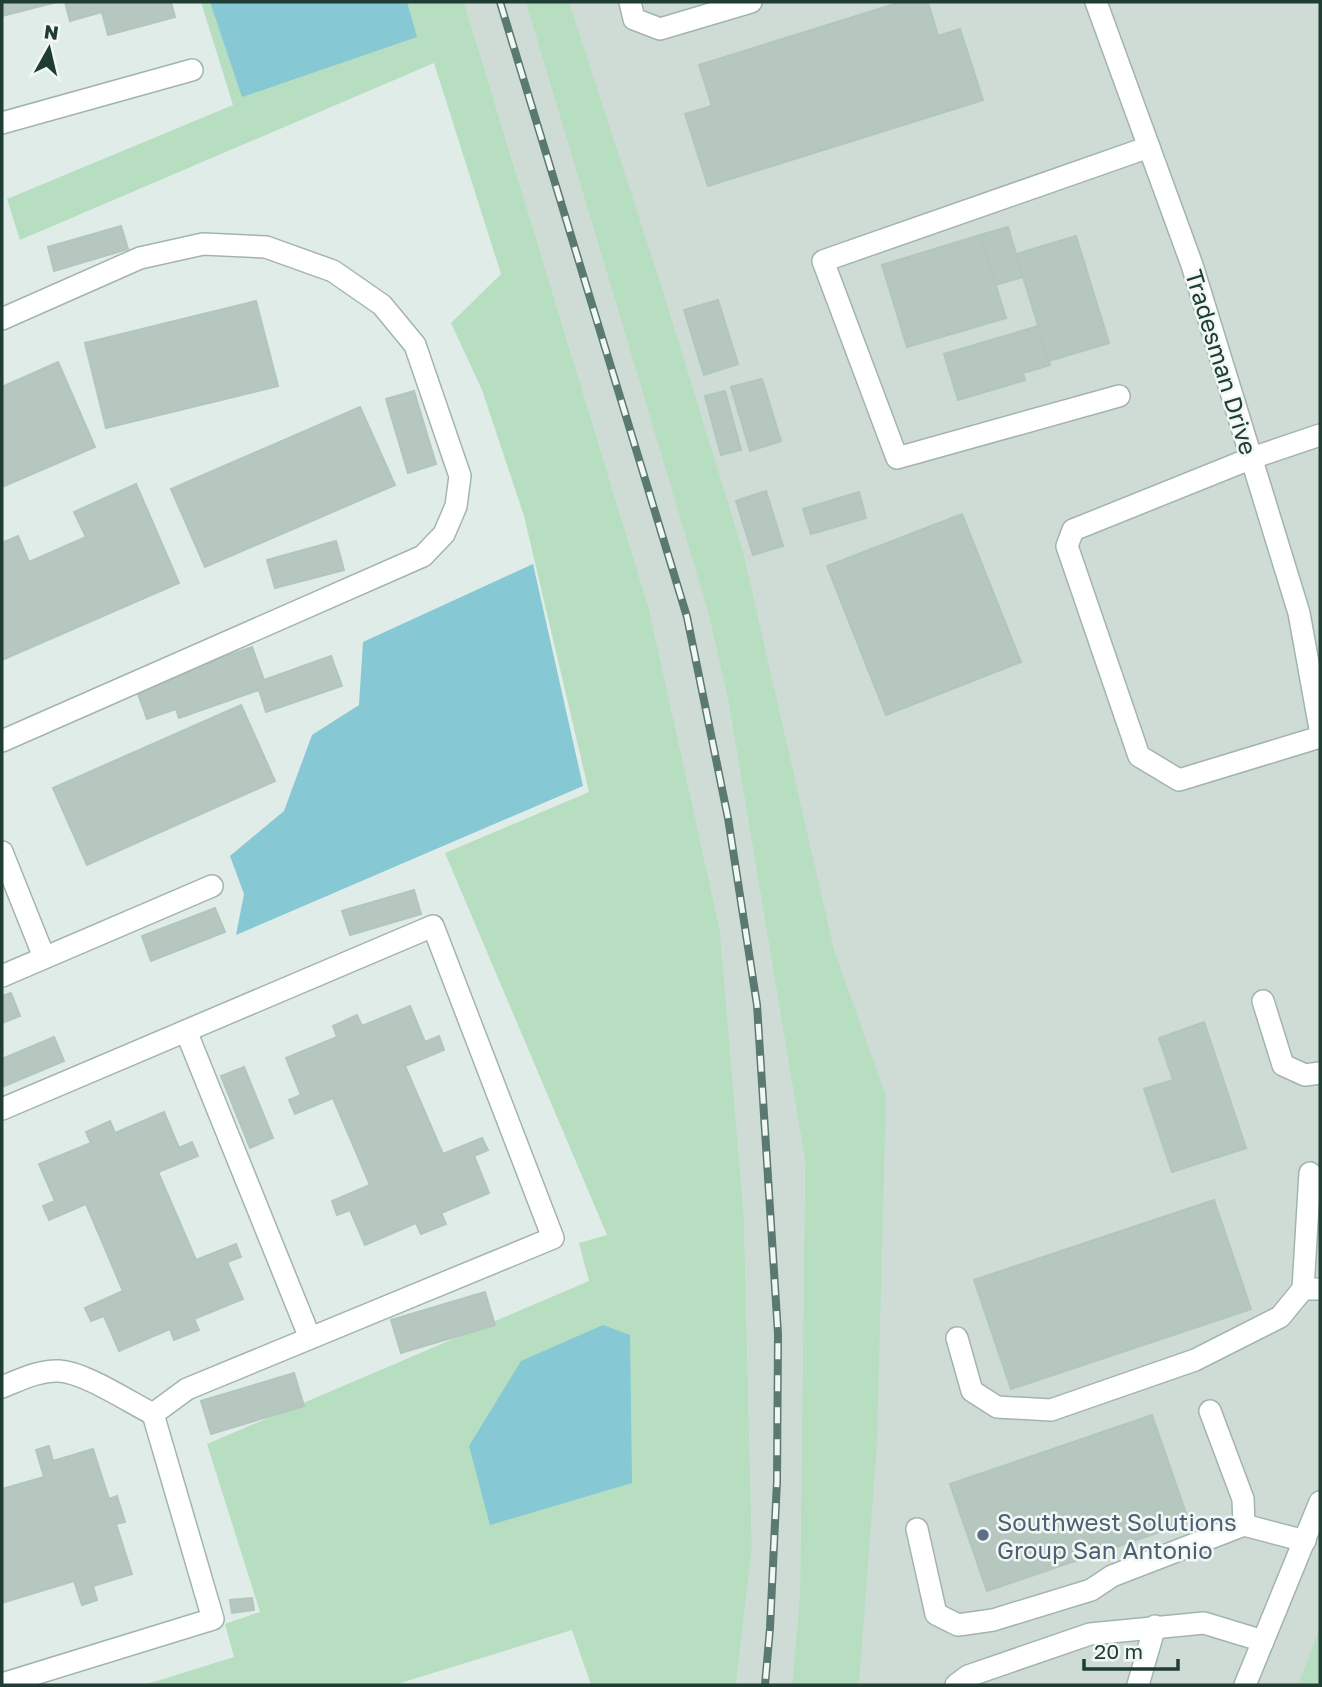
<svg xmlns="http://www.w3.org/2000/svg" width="1322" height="1687" viewBox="0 0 1322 1687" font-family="'Golos Text',sans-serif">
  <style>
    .built { fill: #cedcd5 }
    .green { fill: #b8dec2 }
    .water { fill: #86c8d3 }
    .building { fill: #b5c7bf; stroke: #b2c6be; stroke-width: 2 }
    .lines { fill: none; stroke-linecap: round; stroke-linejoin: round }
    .minor-casing { stroke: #a3b4ae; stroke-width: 24 }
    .minor { stroke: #fff; stroke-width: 21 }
    .rail-casing { stroke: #5a7970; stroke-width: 8 }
    .rail { stroke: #f1f8f4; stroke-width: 5; stroke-dasharray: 16; stroke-linecap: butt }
    .service-dot { fill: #5c6f8a; stroke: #f1f8f4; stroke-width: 2.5 }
    .labels { text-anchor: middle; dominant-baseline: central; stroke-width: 5; stroke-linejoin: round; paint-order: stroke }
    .street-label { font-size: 24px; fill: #203d35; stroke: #f1f8f4 }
    .service-label { font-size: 24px; fill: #4e5e75; stroke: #f1f8f4; text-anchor: start }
  </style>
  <rect width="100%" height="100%" fill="#e0ece7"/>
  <!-- built -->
  <polygon class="built" points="464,2 1320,2 1320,1685 831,1685 863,1103 713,632 728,700 805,1161 800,1591 792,1685 736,1685 752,1548 744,1217 720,930 649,609"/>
  <!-- green -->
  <g class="green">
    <polygon points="201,2 464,2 649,609 720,930 744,1217 752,1548 736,1685 591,1685 572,1630 394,1685 144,1685 234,1657 225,1624 260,1612 207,1444 589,1281 579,1243 607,1235 445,853 589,792 524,516 482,390 451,323 501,274 434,63 20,240 7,199 233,105"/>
    <polygon points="526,2 569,2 663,291 743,552 834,950 886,1096 877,1443 859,1685 792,1685 800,1591 805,1161 728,700 708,611"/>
    <polygon points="1320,1628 1320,1685 1298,1685"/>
  </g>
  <!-- water -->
  <g class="water">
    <polygon points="210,2 407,2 417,37 242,97"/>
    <polygon points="533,564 583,786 236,935 244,894 230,856 284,811 312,735 359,705 363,642"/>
    <polygon points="603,1325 630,1335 632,1483 490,1525 469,1446 521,1361"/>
  </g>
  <!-- building -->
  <g class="building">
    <polygon points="2,2 57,2 2,16"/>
    <polygon points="65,2 171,2 175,17 108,35 102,12 70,21"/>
    <polygon points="901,2 928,2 938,36 960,29 983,100 708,186 685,114 712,106 699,65"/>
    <polygon points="121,226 128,249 54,271 48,247"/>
    <polygon points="1008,227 1023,277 995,285 980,235"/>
    <polygon points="980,235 1006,318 907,347 882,265"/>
    <polygon points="1076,236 1109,343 1049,361 1016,254"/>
    <polygon points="718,300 738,364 704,375 684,310"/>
    <polygon points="256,301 278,386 106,428 85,343"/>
    <polygon points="1038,326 1050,365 1023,373 1025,380 958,400 944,354"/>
    <polygon points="58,362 95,447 2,487 2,387"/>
    <polygon points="762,379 781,441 750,451 731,387"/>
    <polygon points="414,391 436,464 408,473 386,399"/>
    <polygon points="725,391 741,450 721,455 705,396"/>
    <polygon points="360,407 395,485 205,567 171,489"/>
    <polygon points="136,484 179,583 2,660 2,543 18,536 29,562 86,537 74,512"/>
    <polygon points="766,491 783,546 753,555 736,501"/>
    <polygon points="859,492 866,518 811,534 803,509"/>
    <polygon points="962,514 1021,662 886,715 827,566"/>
    <polygon points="336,541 344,570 275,588 267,560"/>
    <polygon points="252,647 264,680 331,656 342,686 266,712 259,690 179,718 176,709 147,719 136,688"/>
    <polygon points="241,705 275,781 87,865 53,788"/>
    <polygon points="414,890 421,914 350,935 342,911"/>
    <polygon points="215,908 225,932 151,961 142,936"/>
    <polygon points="11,993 20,1016 2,1023 2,996"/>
    <polygon points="410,1006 425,1042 439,1036 444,1050 405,1066 443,1154 482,1138 488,1150 474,1156 489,1193 441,1213 446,1224 421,1234 416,1223 365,1245 350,1210 337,1215 332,1201 370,1185 333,1098 295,1114 289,1100 301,1095 286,1058 337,1037 333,1026 357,1015 362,1026"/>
    <polygon points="1204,1022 1246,1148 1172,1172 1144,1089 1173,1080 1159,1038"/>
    <polygon points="54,1037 64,1061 2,1087 2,1059"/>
    <polygon points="244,1067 273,1138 250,1148 221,1076"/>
    <polygon points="164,1112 179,1148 192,1142 198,1156 158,1172 196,1260 236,1244 241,1257 227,1262 243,1299 194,1319 199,1330 174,1340 170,1329 119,1351 104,1316 91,1321 85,1308 123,1291 86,1204 49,1220 43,1206 55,1201 39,1164 91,1143 86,1132 110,1121 115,1133"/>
    <polygon points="1214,1200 1251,1309 1011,1389 974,1280"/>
    <polygon points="485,1292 495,1325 401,1353 391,1320"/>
    <polygon points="294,1373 304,1406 211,1434 201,1401"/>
    <polygon points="1152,1415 1189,1522 987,1591 950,1484"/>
    <polygon points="49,1446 53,1461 93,1449 109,1499 117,1496 125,1522 116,1524 132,1574 93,1586 97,1600 82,1605 74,1581 2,1603 2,1489 44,1477 36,1450"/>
    <polygon points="252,1598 254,1610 232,1613 230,1600"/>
  </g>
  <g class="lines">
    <defs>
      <g id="minor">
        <polyline points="630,2 634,19 660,29 751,2"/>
        <polyline points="1096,2 1192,265 1299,613 1320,729"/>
        <polyline points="2,123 192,70"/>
        <polyline points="2,319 140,258 203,244 266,247 333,271 382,305 415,345 460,476 456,506 444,534 423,556 2,741"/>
        <polyline points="1119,396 897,458 823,261 1149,147"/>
        <polyline points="1320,435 1252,458 1073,530 1067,546 1139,756 1179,780 1320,737"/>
        <polyline points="2,852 44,957"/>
        <polyline points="2,976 212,886"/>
        <polyline points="1263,1001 1283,1065 1305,1075 1320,1073"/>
        <polyline points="186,1031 310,1338"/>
        <polyline points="2,1109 433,926 553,1238 187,1389 153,1414"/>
        <polyline points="1310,1173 1303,1289 1320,1289"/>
        <polyline points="957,1338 972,1391 997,1407 1051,1410 1195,1360 1280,1317 1303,1289"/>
        <path d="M 2,1387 C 20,1380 39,1370 59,1371 C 84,1372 129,1402 153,1414 L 213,1619 L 2,1684"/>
        <polyline points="1210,1411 1243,1499 1244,1525"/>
        <polyline points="917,1529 936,1614 958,1625 993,1620 1091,1590 1112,1576 1244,1525 1305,1541"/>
        <polyline points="956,1685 968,1676 1090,1634 1204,1623 1263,1641"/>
        <polyline points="1138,1685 1155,1626"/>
        <polyline points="1245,1685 1320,1502"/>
      </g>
    </defs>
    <!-- minor casing -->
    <use href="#minor" class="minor-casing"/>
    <!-- minor -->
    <use href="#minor" class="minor"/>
    <defs>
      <polyline id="rail" points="500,2 687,617 728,818 757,1005 778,1334 777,1481 770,1628 765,1685"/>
    </defs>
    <!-- rail casing -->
    <use href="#rail" class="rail-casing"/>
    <!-- rail -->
    <use href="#rail" class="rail"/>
  </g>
  <!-- markers -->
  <circle class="service-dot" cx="983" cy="1535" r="7"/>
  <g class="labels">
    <!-- street labels -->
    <g class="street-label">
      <text transform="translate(1222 362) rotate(73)">Tradesman Drive</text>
    </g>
    <!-- service labels -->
    <g class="service-label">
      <text x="997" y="1521">Southwest Solutions<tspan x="997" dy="28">Group San Antonio</tspan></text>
    </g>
  </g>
  <!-- border -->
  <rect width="1322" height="1687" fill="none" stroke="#203d35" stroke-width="7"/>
  <!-- north arrow -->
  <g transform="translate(49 49) rotate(8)" stroke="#f1f8f4" stroke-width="5" paint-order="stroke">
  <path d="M0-5L12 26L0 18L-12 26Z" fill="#203d35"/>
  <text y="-10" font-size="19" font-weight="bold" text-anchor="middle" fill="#203d35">N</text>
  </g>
  <!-- scale -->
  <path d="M1084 1659v10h94v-10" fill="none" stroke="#203d35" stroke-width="3.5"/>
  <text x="1094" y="1659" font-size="21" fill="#203d35" stroke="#f1f8f4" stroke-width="5" paint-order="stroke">20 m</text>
</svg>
